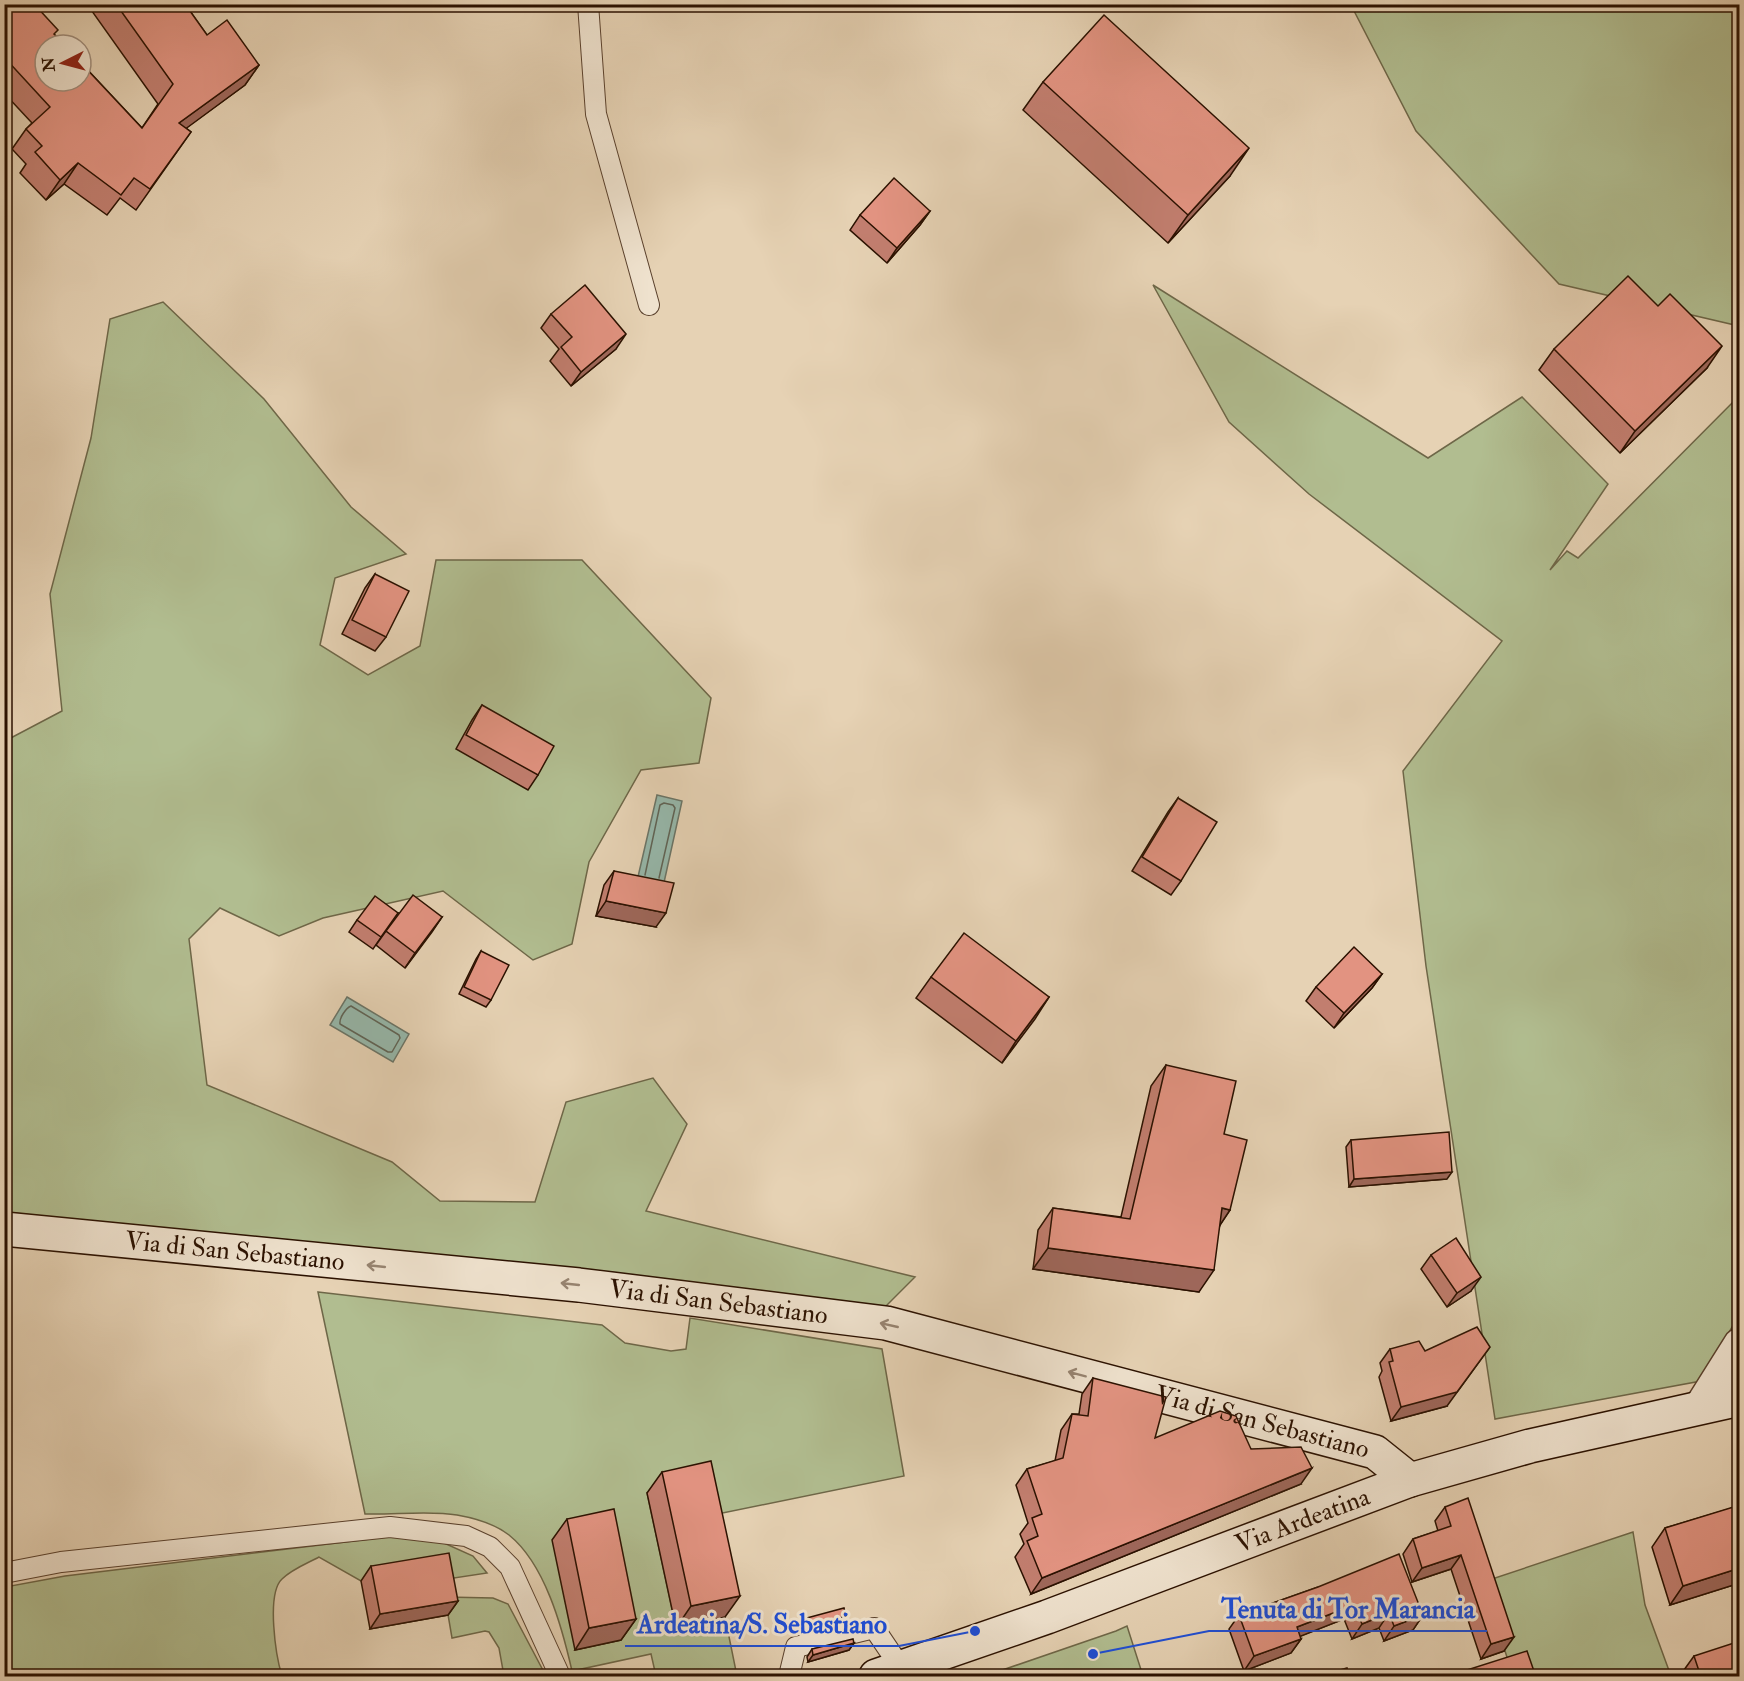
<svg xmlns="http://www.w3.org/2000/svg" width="1744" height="1681" viewBox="0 0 1744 1681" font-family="'IM FELL Double Pica',serif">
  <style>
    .green { fill: #b1bd90; stroke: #6e6748; stroke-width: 1.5 }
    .water { fill: #96b8ab; stroke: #6b7567; stroke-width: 1.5 }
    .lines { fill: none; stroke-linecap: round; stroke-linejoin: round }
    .shore { stroke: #606456; stroke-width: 1.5 }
    .service-casing { stroke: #5a412d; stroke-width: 22 }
    .minor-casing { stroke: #5a412d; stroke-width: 36 }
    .secondary-casing { stroke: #2b1100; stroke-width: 36 }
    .service { stroke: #efe2ce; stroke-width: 20 }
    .minor { stroke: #efe2ce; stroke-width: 33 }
    .secondary { stroke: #efe2ce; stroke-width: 33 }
    .wall { fill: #c27e6f; stroke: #2b1100; stroke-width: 1.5 }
    .shaded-wall { fill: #9e675a; stroke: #2b1100; stroke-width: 1.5 }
    .building { fill: #e29381; stroke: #2b1100; stroke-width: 1.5 }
    .oneway { stroke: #978471 }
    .labels { text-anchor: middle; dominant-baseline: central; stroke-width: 6; stroke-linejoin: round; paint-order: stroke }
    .street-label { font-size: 26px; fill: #2b1100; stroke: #efe2ce }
    .leader { fill: none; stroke: #1d4ed8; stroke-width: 2 }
    .callout-dot { fill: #1d4ed8; stroke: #efe2ce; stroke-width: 2 }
    .callout-label { font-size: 27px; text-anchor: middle; font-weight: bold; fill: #1d4ed8; stroke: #efe2ce; stroke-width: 6; stroke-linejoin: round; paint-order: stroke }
  </style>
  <rect width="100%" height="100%" fill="#e6d2b4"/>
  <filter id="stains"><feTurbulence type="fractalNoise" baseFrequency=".00333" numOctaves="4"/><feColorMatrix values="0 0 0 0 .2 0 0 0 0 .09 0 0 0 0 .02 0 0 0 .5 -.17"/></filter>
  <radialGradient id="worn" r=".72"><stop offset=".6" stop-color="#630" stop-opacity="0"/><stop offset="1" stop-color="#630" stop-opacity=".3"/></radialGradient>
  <!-- green -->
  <g class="green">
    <polygon points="1351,5 1739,5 1739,326 1559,284 1416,131"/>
    <polygon points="1153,285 1428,458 1522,397 1608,484 1550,570 1567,551 1578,558 1739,396 1740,1313 1701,1381 1495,1419 1426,966 1403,771 1502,641 1309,494 1229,422"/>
    <polygon points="163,302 264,399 351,507 406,554 335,578 320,645 368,675 420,646 436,560 582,560 711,698 699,763 641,770 589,862 572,944 533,960 443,891 323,918 279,936 220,908 189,939 207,1085 392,1162 440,1201 535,1202 566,1102 653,1078 687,1124 646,1211 915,1277 880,1312 520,1268 5,1212 5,741 62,711 50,594 91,438 110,319"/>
    <path d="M 318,1292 L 602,1325 L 625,1343 L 671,1351 L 686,1349 L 690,1318 L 882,1349 L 904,1476 L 703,1517 L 647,1493 L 676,1627 L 725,1617 L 737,1676 L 656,1676 L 651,1654 L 572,1671 C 562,1627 545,1564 509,1535 C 495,1524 474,1518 457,1515 C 429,1510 394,1515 365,1514 Z"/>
    <polygon points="1633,1532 1645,1605 1671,1676 1513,1676 1483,1582"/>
    <path d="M 395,1536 L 444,1543 L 473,1556 L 487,1573 L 441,1580 L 439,1567 L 361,1581 L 319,1557 C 308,1563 292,1569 282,1579 C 266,1594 276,1657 282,1676 L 5,1676 L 5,1587 L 65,1576 Z"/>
    <polygon points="445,1597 493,1598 508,1604 546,1676 504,1676 499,1648 489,1632 485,1631 452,1638"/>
    <polygon points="1127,1626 1143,1676 985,1676 1116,1631"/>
  </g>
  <!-- water -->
  <g class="water">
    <polygon points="657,795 682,801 663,887 637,881"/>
    <polygon points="347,997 409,1034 393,1062 330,1025"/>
  </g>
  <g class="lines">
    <!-- shore -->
    <g class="shore">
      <polyline points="645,875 660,805 664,803 673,805 675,808 659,878"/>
      <path d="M 351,1006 L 399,1035 L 400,1038 L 392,1052 L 388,1052 L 340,1024 C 339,1018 346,1008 351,1006 Z"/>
    </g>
    <defs>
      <g id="service">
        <polyline points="588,4 596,114 649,305"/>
        <polyline points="4,1573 61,1562 390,1527 466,1536 490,1547 510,1567 560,1676"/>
        <polyline points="789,1676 796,1647 874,1628 901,1668"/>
      </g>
      <polyline id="minor" points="1701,1407 1740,1345"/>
      <g id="secondary">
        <path id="s1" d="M 4,1229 L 579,1285 L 886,1323 L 1375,1452 L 1410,1480"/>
        <path id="s2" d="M 876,1676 L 1047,1617 L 1410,1480 L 1530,1446 L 1740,1399"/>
      </g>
    </defs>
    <!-- service casing -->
    <use href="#service" class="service-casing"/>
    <!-- minor casing -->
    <use href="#minor" class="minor-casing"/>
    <!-- secondary casing -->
    <use href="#secondary" class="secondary-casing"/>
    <!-- service -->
    <use href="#service" class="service"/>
    <!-- minor -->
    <use href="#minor" class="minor"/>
    <!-- secondary -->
    <use href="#secondary" class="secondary"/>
  </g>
  <!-- wall -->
  <g class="wall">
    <polygon points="4,4 55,35 142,128 158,104 89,7 90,4 185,4 207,35 259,65 245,85 186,128 191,132 136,210 120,198 107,215 64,184 46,200 20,173 26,164 12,149 26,129 32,123 4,93"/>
    <polygon points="1043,82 1230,176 1168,243 1023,110"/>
    <polygon points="930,211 920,225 887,263 850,230 860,215"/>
    <polygon points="551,314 616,349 571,386 550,361 559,349 541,328"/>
    <polygon points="1554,349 1707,368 1620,453 1539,370"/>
    <polygon points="375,574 386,637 375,651 342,634 365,588"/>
    <polygon points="482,705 538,775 528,790 456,749 472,720"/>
    <polygon points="1178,798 1181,881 1171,895 1132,871 1168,812"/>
    <polygon points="614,871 656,927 596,916 604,885"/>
    <polygon points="398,913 373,949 349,932 357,920"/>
    <polygon points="442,917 405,968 376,945 386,931"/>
    <polygon points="481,951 491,1000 486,1007 459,994 476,959"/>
    <polygon points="1382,974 1372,988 1334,1028 1306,1001 1316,987"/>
    <polygon points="931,977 1049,997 1002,1063 916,998"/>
    <polygon points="1166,1065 1224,1134 1230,1210 1220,1225 1199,1292 1033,1269 1038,1230 1053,1208 1121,1217 1151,1086"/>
    <polygon points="1351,1140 1447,1179 1349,1187 1346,1147"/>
    <polygon points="1431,1255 1471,1291 1447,1307 1421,1269"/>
    <polygon points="1390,1349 1447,1406 1391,1421 1379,1377 1382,1371 1380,1363"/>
    <polygon points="1093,1378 1155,1438 1251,1449 1301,1484 1031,1594 1015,1557 1024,1544 1020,1534 1028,1523 1016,1485 1027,1469 1055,1461 1061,1430 1072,1414 1079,1414 1082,1394"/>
    <polygon points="662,1472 725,1617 676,1628 647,1493"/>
    <polygon points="1740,1499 1740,1583 1670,1605 1652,1547 1665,1528 1739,1506 1738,1501"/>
    <polygon points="1445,1507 1504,1651 1481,1659 1451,1569 1412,1582 1403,1554 1413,1539 1438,1531 1435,1521"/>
    <polygon points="567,1519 636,1619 621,1640 575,1650 552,1540"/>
    <polygon points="371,1566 458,1601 448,1615 370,1629 361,1581"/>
    <polygon points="1318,1587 1423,1615 1413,1630 1384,1641 1379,1628 1352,1639 1344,1619 1300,1636 1301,1639 1291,1653 1244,1671 1229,1629 1239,1615"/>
    <polygon points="803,1619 841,1624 800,1634 798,1627"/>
    <polygon points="854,1643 849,1650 808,1662 807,1657 812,1649"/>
    <polygon points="1694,1656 1740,1677 1686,1677 1684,1670"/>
  </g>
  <!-- shaded-wall -->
  <g class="shaded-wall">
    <polygon points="259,65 245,85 165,144 179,123"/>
    <polygon points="1249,148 1230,176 1168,243 1188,215"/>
    <polygon points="78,163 64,184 46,200 60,180"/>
    <polygon points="930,211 920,225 887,263 897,248"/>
    <polygon points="626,334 616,349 571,386 581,372"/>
    <polygon points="1722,346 1707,368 1620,453 1635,431"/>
    <polygon points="606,901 666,913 656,927 596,916"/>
    <polygon points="442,917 432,932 405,968 415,953"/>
    <polygon points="1382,974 1372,988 1334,1028 1344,1013"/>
    <polygon points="1049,997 1035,1019 1002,1063 1016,1041"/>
    <polygon points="1452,1172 1447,1179 1349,1187 1354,1179"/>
    <polygon points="1222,1208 1230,1210 1216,1231"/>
    <polygon points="1048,1248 1214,1270 1199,1292 1033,1269"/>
    <polygon points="1481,1277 1471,1291 1447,1307 1457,1293"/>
    <polygon points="1490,1347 1447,1406 1391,1421 1401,1407"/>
    <polygon points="1312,1468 1301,1484 1031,1594 1042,1578"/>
    <polygon points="1461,1555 1451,1569 1412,1582 1422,1568"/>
    <polygon points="1740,1568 1740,1583 1670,1605 1683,1586"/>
    <polygon points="740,1596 725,1617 676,1628 691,1606"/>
    <polygon points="458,1601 448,1615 370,1629 380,1614"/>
    <polygon points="1354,1605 1344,1619 1286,1642 1297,1627"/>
    <polygon points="1389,1613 1379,1628 1352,1639 1362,1624"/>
    <polygon points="1423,1615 1413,1630 1384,1641 1394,1626"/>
    <polygon points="846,1616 841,1624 800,1634 805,1626"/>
    <polygon points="636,1619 621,1640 575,1650 589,1628"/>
    <polygon points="1514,1637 1504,1651 1481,1659 1491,1644"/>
    <polygon points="1301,1639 1291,1653 1244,1671 1254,1656"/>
    <polygon points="854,1643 849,1650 808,1662 813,1655"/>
  </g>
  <!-- building -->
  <g class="building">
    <polygon points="4,4 34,4 58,30 54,34 64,45 45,45 45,81 81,81 81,63 142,128 173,84 116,4 185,4 207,35 227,20 259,65 179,123 191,132 150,189 134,178 121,195 78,163 60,180 35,152 42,146 26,129 50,107 4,57"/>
    <polygon points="1104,15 1249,148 1188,215 1043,82"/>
    <polygon points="894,178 930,211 897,248 860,215"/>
    <polygon points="1628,276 1658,306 1670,294 1722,346 1635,431 1554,349"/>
    <polygon points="585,285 626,334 581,372 561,347 572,337 551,314"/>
    <polygon points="375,574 409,591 386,637 352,620"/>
    <polygon points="482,705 554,746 538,775 466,735"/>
    <polygon points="1178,798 1217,822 1181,881 1142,857"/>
    <polygon points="614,871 674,883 666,913 606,901"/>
    <polygon points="413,895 442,917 415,953 386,931"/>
    <polygon points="375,896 398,913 381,937 357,920"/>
    <polygon points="964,933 1049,997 1016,1041 931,977"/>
    <polygon points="1354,947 1382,974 1344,1013 1316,987"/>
    <polygon points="481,951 509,965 491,1000 464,987"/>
    <polygon points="1166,1065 1236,1081 1224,1134 1247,1140 1230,1210 1222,1208 1214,1270 1048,1248 1053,1208 1130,1219"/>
    <polygon points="1449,1132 1452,1172 1354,1179 1351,1140"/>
    <polygon points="1456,1238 1481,1277 1457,1293 1431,1255"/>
    <polygon points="1477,1327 1490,1347 1457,1392 1401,1407 1389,1362 1393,1361 1390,1349 1419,1341 1425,1351"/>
    <polygon points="1093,1378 1166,1397 1155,1438 1220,1411 1236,1416 1251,1449 1301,1447 1312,1468 1042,1578 1027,1541 1038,1536 1032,1518 1042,1514 1027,1469 1063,1458 1072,1414 1088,1416"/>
    <polygon points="711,1461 740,1596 691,1606 662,1472"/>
    <polygon points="1468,1498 1514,1637 1491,1644 1461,1555 1422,1568 1413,1539 1451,1526 1445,1507"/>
    <polygon points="1740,1505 1740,1568 1683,1586 1665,1528"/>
    <polygon points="614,1509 636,1619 589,1628 567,1519"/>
    <polygon points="449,1553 458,1601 380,1614 371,1566"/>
    <polygon points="1399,1554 1423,1615 1394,1626 1389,1613 1362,1624 1354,1605 1297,1627 1301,1639 1254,1656 1239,1615 1318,1587"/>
    <polygon points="844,1608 846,1616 805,1626 803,1619"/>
    <polygon points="853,1639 854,1643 813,1655 812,1649"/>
    <polygon points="1740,1641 1740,1677 1701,1677 1694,1656"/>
    <polygon points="1527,1651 1536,1677 1445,1677"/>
    <polygon points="1347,1668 1350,1677 1320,1677 1320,1676"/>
  </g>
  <!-- one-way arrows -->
  <defs><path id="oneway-shaft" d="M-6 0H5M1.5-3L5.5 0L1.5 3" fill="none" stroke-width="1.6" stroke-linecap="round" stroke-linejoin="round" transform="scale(1.5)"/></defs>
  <g class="oneway">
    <use href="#oneway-shaft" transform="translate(376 1266) rotate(-174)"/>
    <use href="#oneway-shaft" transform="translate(570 1284) rotate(-174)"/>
    <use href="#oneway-shaft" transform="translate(889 1325) rotate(-167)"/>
    <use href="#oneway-shaft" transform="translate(1077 1374) rotate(-165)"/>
  </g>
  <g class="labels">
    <!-- street labels -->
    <g class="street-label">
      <text stroke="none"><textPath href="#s1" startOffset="232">Via di San Sebastiano</textPath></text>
      <text stroke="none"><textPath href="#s1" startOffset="718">Via di San Sebastiano</textPath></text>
      <text stroke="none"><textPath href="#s1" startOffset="1276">Via di San Sebastiano</textPath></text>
      <text stroke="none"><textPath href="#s2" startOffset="454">Via Ardeatina</textPath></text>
    </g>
  </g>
  <!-- callouts -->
  <path class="leader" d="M1093 1654L1209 1631H1487M975 1631L899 1646H625"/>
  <g class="callout-dot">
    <circle cx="1093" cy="1654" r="6"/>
    <circle cx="975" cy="1631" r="6"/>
  </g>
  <g class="callout-label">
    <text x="1348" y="1618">Tenuta di Tor Marancia</text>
    <text x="762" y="1633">Ardeatina/S. Sebastiano</text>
  </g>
  <!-- margin -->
  <rect width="1744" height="1681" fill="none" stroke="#e6d2b4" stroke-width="24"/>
  <rect x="6" y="6" width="1732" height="1669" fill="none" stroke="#2b1100" stroke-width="3"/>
  <rect x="12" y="12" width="1720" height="1657" fill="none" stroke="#2b1100" stroke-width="1.5"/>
  <!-- north arrow -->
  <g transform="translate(63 63) rotate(264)"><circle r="28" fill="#efe2ce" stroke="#a18e7c" stroke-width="1.5"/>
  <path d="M0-4.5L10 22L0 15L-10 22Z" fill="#8f2418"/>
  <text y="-9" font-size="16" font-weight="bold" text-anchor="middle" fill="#2b1100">N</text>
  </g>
  <rect width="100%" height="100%" filter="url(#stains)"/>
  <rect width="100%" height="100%" fill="url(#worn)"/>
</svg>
